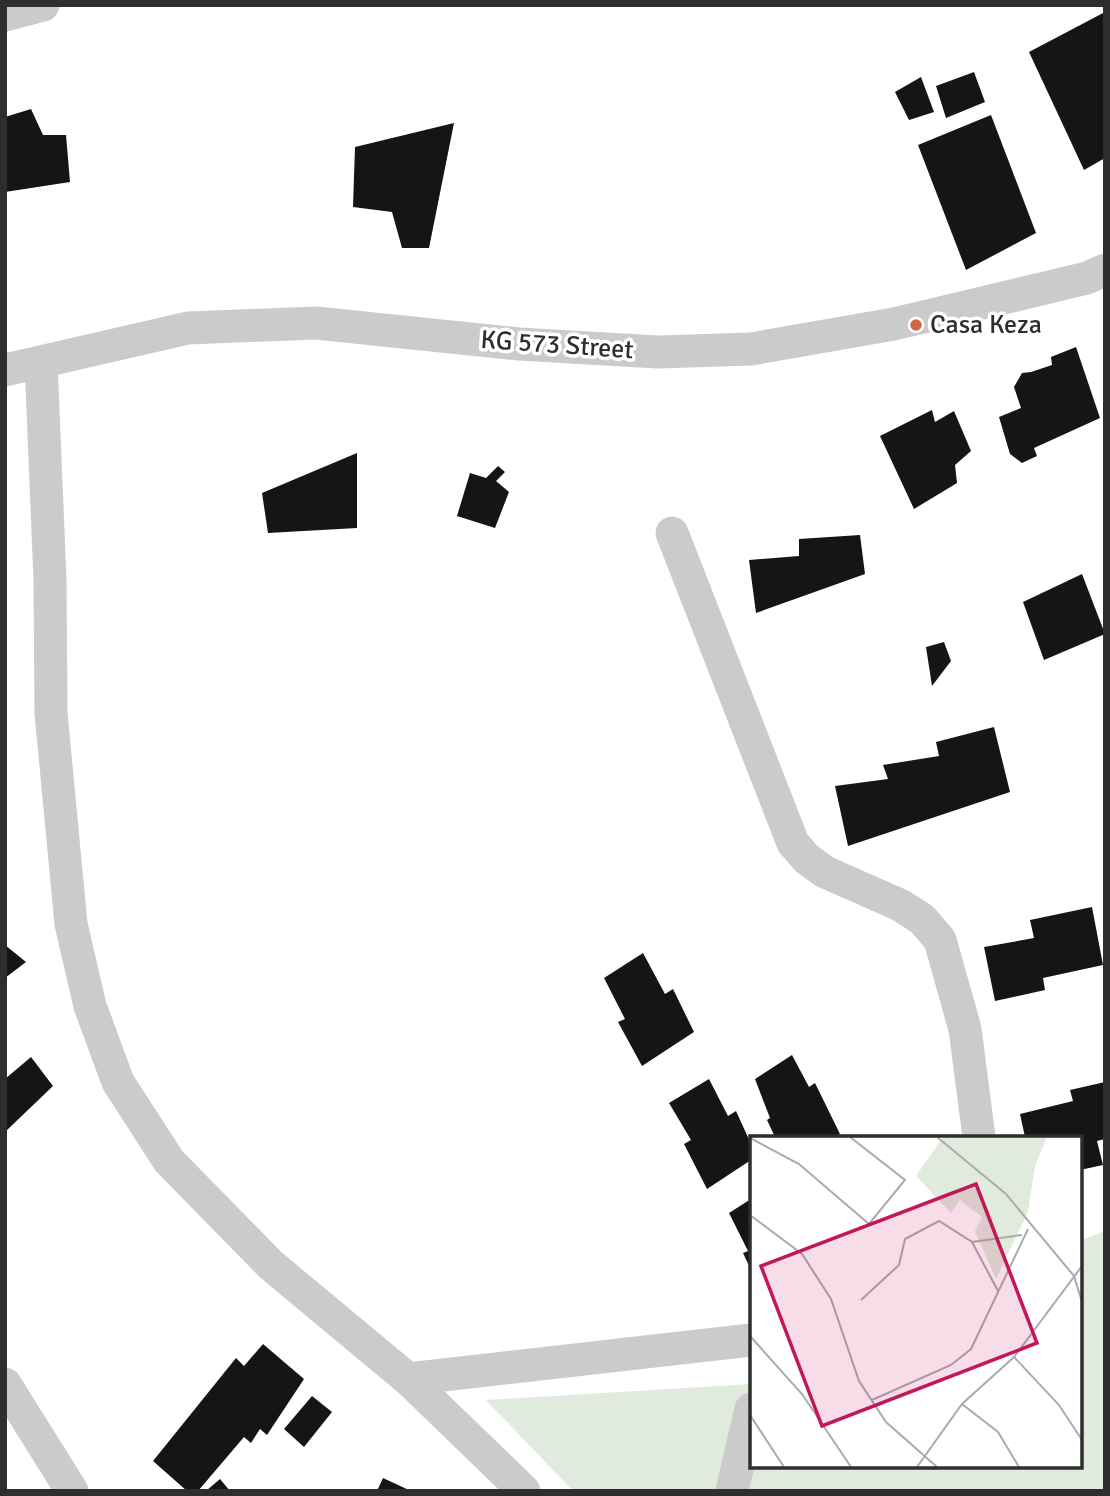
<svg xmlns="http://www.w3.org/2000/svg" width="1110" height="1496" viewBox="0 0 1110 1496" font-family="Signika,sans-serif">
  <style>
    .green { fill: #e0eadd }
    .building { fill: #151515 }
    .lines { fill: none; stroke-linecap: round; stroke-linejoin: round }
    .minor { stroke: #cbcbcb; stroke-width: 33 }
    .poi-dot { fill: #d16844; stroke: #fff; stroke-width: 2.5 }
    .labels { text-anchor: middle; dominant-baseline: central; stroke-width: 7; stroke-linejoin: round; paint-order: stroke }
    .poi-label { font-size: 26px; fill: #2e2e2e; stroke: #fff; text-anchor: start }
    .street-label { font-size: 26px; fill: #2e2e2e; stroke: #fff }
    .inset-road { fill: none; stroke: #ababab; stroke-width: 2 }
    .view { fill: #c2185b; fill-opacity: 0.15; stroke: #c2185b; stroke-width: 3.5 }
    .inset-edge { fill: none; stroke: #2e2e2e; stroke-width: 3.5 }
  </style>
  <rect width="100%" height="100%" fill="#fff"/>
  <!-- green -->
  <polygon class="green" points="1105,1231 1105,1491 573,1491 486,1400 751,1384 751,1466 1080,1466 1080,1241"/>
  <!-- building -->
  <g class="building">
    <polygon points="1105,12 1105,158 1084,170 1029,52"/>
    <polygon points="974,72 985,102 946,118 936,86"/>
    <polygon points="921,77 934,112 909,120 895,92"/>
    <polygon points="31,109 43,135 66,135 70,182 5,192 5,117"/>
    <polygon points="991,115 1036,233 966,270 918,145"/>
    <polygon points="454,123 429,248 402,248 392,212 353,207 355,147"/>
    <polygon points="1076,347 1100,418 1034,448 1037,456 1022,463 1010,454 999,417 1021,408 1014,387 1022,373 1031,372 1052,365 1051,357"/>
    <polygon points="932,410 935,422 954,411 971,451 955,465 957,483 914,509 880,436"/>
    <polygon points="357,453 357,528 268,533 262,493"/>
    <polygon points="498,466 505,472 496,481 509,492 495,528 457,516 470,473 486,478"/>
    <polygon points="860,535 865,574 756,613 749,560 799,556 799,539"/>
    <polygon points="1082,574 1105,634 1044,660 1023,602"/>
    <polygon points="944,642 951,661 932,686 926,647"/>
    <polygon points="994,727 1010,792 848,846 835,786 888,779 883,765 939,756 936,742"/>
    <polygon points="1092,907 1103,965 1043,978 1045,990 995,1001 984,947 1034,938 1030,920"/>
    <polygon points="5,945 26,962 5,978"/>
    <polygon points="643,953 665,994 673,989 694,1032 642,1066 618,1022 625,1019 604,978"/>
    <polygon points="792,1055 809,1087 815,1083 840,1134 834,1137 775,1137 767,1120 770,1118 755,1079"/>
    <polygon points="31,1057 53,1086 5,1132 5,1079"/>
    <polygon points="709,1079 728,1116 736,1111 751,1144 751,1160 707,1189 684,1144 691,1140 669,1103"/>
    <polygon points="1105,1082 1105,1139 1097,1141 1103,1165 1080,1170 1080,1137 1025,1137 1020,1114 1073,1101 1070,1090"/>
    <polygon points="751,1199 751,1270 743,1253 748,1251 729,1213"/>
    <polygon points="263,1344 304,1379 267,1435 260,1429 251,1443 244,1437 198,1491 187,1491 153,1461 236,1358 244,1366"/>
    <polygon points="312,1396 332,1412 304,1447 284,1429"/>
    <polygon points="383,1478 411,1491 377,1491"/>
    <polygon points="220,1479 230,1491 206,1491"/>
  </g>
  <g class="lines">
    <!-- minor -->
    <g class="minor">
      <polyline points="5,15 43,5"/>
      <polyline points="41,362 50,580 51,713 71,924 90,1006 118,1082 169,1161 271,1265 408,1379 524,1491"/>
      <polyline points="5,370 188,328 316,323 519,344 658,352 751,349 894,324 1087,278 1105,270"/>
      <polyline points="672,533 793,843 807,859 825,872 900,905 922,919 940,940 965,1029 979,1137"/>
      <polyline points="408,1379 751,1340"/>
      <polyline points="5,1384 72,1491"/>
      <polyline points="732,1491 751,1409"/>
    </g>
  </g>
  <!-- markers -->
  <circle class="poi-dot" cx="916" cy="325" r="7"/>
  <g class="labels">
    <!-- poi labels -->
    <g class="poi-label">
      <text x="930" y="325">Casa Keza</text>
    </g>
    <!-- street labels -->
    <g class="street-label">
      <text transform="translate(557 345) rotate(4)">KG 573 Street</text>
    </g>
  </g>
  <!-- overview -->
  <g transform="translate(750 1136)">
    <rect width="332" height="332" fill="#fff"/>
    <path d="M 193,1 L 297,1 L 285,30 L 278,76 L 246,143 L 225,95 L 232,81 L 210,64 L 201,77 L 166,40 Z" fill="#e0eadd"/>
    <path class="inset-road" d="M 187,1 L 256,58 L 324,140 L 332,166M 0,2 L 49,28 L 119,88 L 155,44 L 100,1M 0,79 L 52,118 L 81,163 L 109,245 L 136,286 L 187,331M 222,106 L 272,99M 111,164 L 149,129 L 155,103 L 189,85 L 222,106 L 248,155M 0,200 L 52,258 L 101,331M 264,221 L 309,269 L 332,304M 122,264 L 201,229 L 221,213 L 278,93M 212,268 L 248,296 L 269,331M 0,279 L 34,331M 167,331 L 212,268 L 264,221 L 332,130"/>
    <path class="view" d="M 226,48 L 287,207 L 72,290 L 11,130 Z"/>
    <rect width="332" height="332" class="inset-edge"/>
  </g>
  <!-- border -->
  <rect width="1110" height="1496" fill="none" stroke="#2e2e2e" stroke-width="14"/>
</svg>
